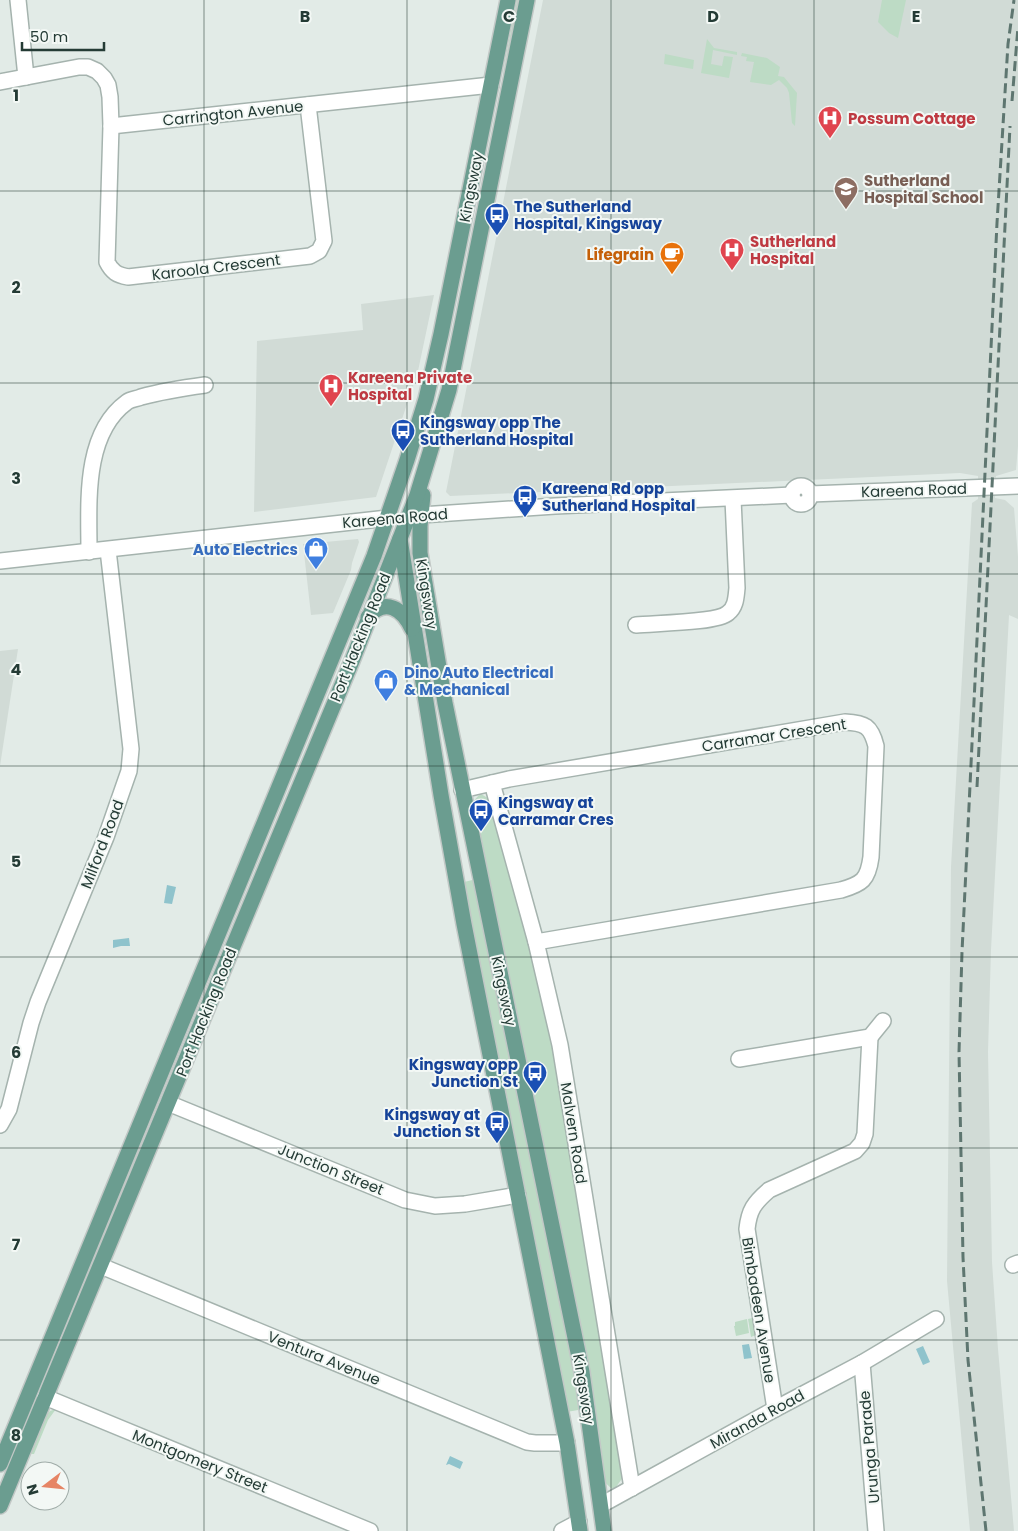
<svg xmlns="http://www.w3.org/2000/svg" width="1018" height="1531" viewBox="0 0 1018 1531" font-family="Poppins,sans-serif">
  <style>
    .built { fill: #d1dbd6 }
    .green { fill: #bddbc5 }
    .water { fill: #8fc3cc }
    .lines { fill: none; stroke-linecap: round; stroke-linejoin: round }
    .minor-casing { stroke: #a5b3ae; stroke-width: 18 }
    .major-casing { stroke: #c2c8c6; stroke-width: 18 }
    .minor { stroke: #fff; stroke-width: 15 }
    .major { stroke: #6b9d90; stroke-width: 15 }
    .rail { stroke: #5e7670; stroke-width: 3; stroke-dasharray: 10 5; stroke-linecap: butt }
    .grid { fill: none; stroke: #243b35; stroke-width: 1; stroke-opacity: 0.55 }
    .labels { text-anchor: middle; dominant-baseline: central; stroke-width: 4; stroke-linejoin: round; paint-order: stroke }
    .street-label { font-size: 15px; fill: #243b35; stroke: #f3f8f5 }
    .health-label { font-size: 15px; font-weight: bold; fill: #be3a42; stroke: #f3f8f5; text-anchor: start }
    .education-label { font-size: 15px; font-weight: bold; fill: #785e54; stroke: #f3f8f5; text-anchor: start }
    .transit-label { font-size: 15px; font-weight: bold; fill: #164399; stroke: #f3f8f5; text-anchor: start }
    .food-label { font-size: 15px; font-weight: bold; fill: #c56008; stroke: #f3f8f5; text-anchor: end }
    .shop-label { font-size: 15px; font-weight: bold; fill: #366cbe; stroke: #f3f8f5; text-anchor: end }
    .grid-label { font-size: 16px; text-anchor: middle; font-weight: bold; fill: #243b35; stroke: #f3f8f5; stroke-width: 4; stroke-linejoin: round; paint-order: stroke }
  </style>
  <rect width="100%" height="100%" fill="#e2ebe7"/>
  <!-- built -->
  <g class="built">
    <polygon points="543,0 1018,0 1018,446 1016,470 996,476 995,498 1005,500 1014,508 1018,557 1018,619 1009,615 991,950 988,1052 992,1262 998,1349 1014,1531 970,1531 947,1281 951,867 972,503 978,499 978,476 960,473 450,496 446,492"/>
    <polygon points="434,295 418,371 376,497 254,512 257,341 363,330 361,304"/>
    <polygon points="358,539 359,542 352,563 351,570 333,613 311,615 303,544"/>
    <polygon points="18,649 0,766 0,651"/>
  </g>
  <!-- green -->
  <g class="green">
    <polygon points="517,0 519,0 503,73 503,72"/>
    <polygon points="882,0 906,0 898,38 889,33 878,22"/>
    <polygon points="707,39 714,48 737,52 737,55 713,50 711,64 722,66 724,56 733,57 729,78 701,73"/>
    <polygon points="742,53 767,58 780,67 778,76 784,77 797,93 795,126 792,123 789,93 787,88 779,80 771,85 750,82 754,62 746,61 747,57 741,56"/>
    <polygon points="665,54 694,60 693,69 664,64"/>
    <polygon points="291,774 293,775 163,1088"/>
    <path d="M 481,794 L 498,804 L 536,942 L 629,1469 L 616,1487 L 612,1489 L 596,1474 L 577,1349 L 578,1410 L 561,1413 L 464,882 L 481,878 C 477,860 469,836 468,818 C 468,810 474,798 481,794 Z"/>
    <polygon points="753,1318 756,1335 751,1337 748,1319"/>
    <polygon points="747,1319 749,1333 736,1336 734,1326 735,1326 735,1322"/>
    <polygon points="56,1409 48,1420 34,1454 31,1454 47,1414 50,1411"/>
  </g>
  <!-- water -->
  <g class="water">
    <polygon points="167,885 176,887 172,904 164,903"/>
    <polygon points="129,938 130,946 121,946 113,948 113,940"/>
    <polygon points="749,1344 752,1358 744,1359 742,1345"/>
    <polygon points="923,1346 930,1362 923,1365 916,1349"/>
    <polygon points="450,1456 463,1462 460,1469 449,1464 446,1465"/>
  </g>
  <g class="lines">
    <defs>
      <g id="minor">
        <polyline points="18,0 26,77"/>
        <path d="M 0,82 L 79,67 L 88,67 L 97,71 L 104,78 L 108,85 L 110,97 L 111,126 L 107,262 C 112,272 117,275 128,277 L 310,256 L 319,251 L 324,241 L 308,105"/>
        <polyline points="111,126 491,85"/>
        <circle cx="801" cy="495" r="9"/>
        <polyline points="810,494 1018,486"/>
        <polyline points="421,515 555,506 792,495"/>
        <path d="M 89,552 C 89,503 83,434 127,402 C 131,399 137,399 141,397 C 163,391 183,388 205,385"/>
        <polyline points="0,561 388,518"/>
        <path d="M 636,625 C 655,623 717,623 728,613 C 736,607 736,597 737,588 L 733,499"/>
        <polyline points="492,783 536,942 560,1045 632,1488"/>
        <path d="M 462,790 L 509,779 L 845,722 C 865,723 871,726 876,746 L 871,857 C 868,880 862,884 841,890 L 536,942"/>
        <polyline points="739,1059 870,1037 883,1021"/>
        <polyline points="168,1103 405,1200 435,1206 465,1204 518,1195"/>
        <polyline points="0,1125 9,1109 31,1023 38,1002 106,837 129,771 131,749 108,550"/>
        <polyline points="1013,1265 1018,1263"/>
        <polyline points="101,1266 527,1442 535,1443 567,1443"/>
        <polyline points="862,1363 876,1531"/>
        <polyline points="45,1397 370,1531"/>
        <path d="M 775,1409 L 747,1229 C 749,1210 754,1203 769,1190 L 855,1151 L 862,1143 L 865,1134 L 870,1037"/>
        <polyline points="601,1505 775,1409 862,1363 936,1319"/>
        <polyline points="562,1531 579,1522"/>
      </g>
      <g id="major">
        <polyline points="423,495 420,526 420,553 445,703 582,1372 604,1531"/>
        <polyline points="400,539 441,795 464,924 567,1443 580,1531"/>
        <path d="M 368,617 C 385,597 403,609 412,629"/>
        <polyline points="0,1464 374,556 407,460 426,399 441,334 508,0"/>
        <polyline points="0,1506 352,661 417,495 449,390 527,0"/>
      </g>
    </defs>
    <!-- minor casing -->
    <use href="#minor" class="minor-casing"/>
    <!-- major casing -->
    <use href="#major" class="major-casing"/>
    <!-- minor -->
    <use href="#minor" class="minor"/>
    <!-- major -->
    <use href="#major" class="major"/>
    <!-- rail -->
    <g class="rail">
      <polyline points="1012,101 1018,27"/>
      <polyline points="977,787 1010,126"/>
      <polyline points="986,1531 968,1360 963,1257 959,1052 962,952 997,223 1008,44 1014,0"/>
    </g>
  </g>
  <!-- grid -->
  <path class="grid" d="M 204,0 L 204,1531M 407,0 L 407,1531M 611,0 L 611,1531M 814,0 L 814,1531M 0,191 L 1018,191M 0,383 L 1018,383M 0,574 L 1018,574M 0,766 L 1018,766M 0,957 L 1018,957M 0,1148 L 1018,1148M 0,1340 L 1018,1340"/>
  <!-- icons -->
  <defs>
    <symbol id="hospital-pin" viewBox="-11 -11 22 30"><path d="M0 17L-7.5 6A9.5 9.5 0 1 1 7.5 6Z" fill="#e0444e" stroke="#f3f8f5"/><path d="M-5-5h3v3.5h4V-5h3V5h-3V1.5h-4V5h-3Z" fill="#fff"/></symbol>
    <symbol id="school-pin" viewBox="-11 -11 22 30"><path d="M0 17L-7.5 6A9.5 9.5 0 1 1 7.5 6Z" fill="#8d6e63" stroke="#f3f8f5"/><path d="M0-5L7-2L0 1L-7-2ZM-4 1L0 2.5L4 1V4Q0 6-4 4Z" fill="#fff"/></symbol>
    <symbol id="bus-pin" viewBox="-11 -11 22 30"><path d="M0 17L-7.5 6A9.5 9.5 0 1 1 7.5 6Z" fill="#1a4fb4" stroke="#f3f8f5"/><path d="M-5-6H5V4H4V6H2V4H-2V6H-4V4H-5ZM-3.5-4V0h7V-4ZM-3.5 1.2v1.5H-2V1.2ZM2 1.2v1.5H3.5V1.2Z" fill="#fff"/></symbol>
    <symbol id="cafe-pin" viewBox="-11 -11 22 30"><path d="M0 17L-7.5 6A9.5 9.5 0 1 1 7.5 6Z" fill="#e8710a" stroke="#f3f8f5"/><path d="M-5.5-4.5H6V0H3Q3 3.5 0 3.5H-2.5Q-5.5 3.5-5.5 0ZM3-3.2v2h1.7v-2ZM-6 4.5H4V6H-6Z" fill="#fff"/></symbol>
    <symbol id="shop-pin" viewBox="-11 -11 22 30"><path d="M0 17L-7.5 6A9.5 9.5 0 1 1 7.5 6Z" fill="#3f7fe0" stroke="#f3f8f5"/><path d="M-5-2.5h2.3a2.7 3.5 0 0 1 5.4 0H5L5.5 6h-11ZM-1.5-2.5h3a1.5 2.3 0 0 0-3 0Z" fill="#fff"/></symbol>
  </defs>
  <g fill-rule="evenodd">
    <use href="#hospital-pin" x="816" y="104" width="28" height="38"/>
    <use href="#school-pin" x="832" y="175" width="28" height="38"/>
    <use href="#bus-pin" x="483" y="201" width="28" height="38"/>
    <use href="#hospital-pin" x="718" y="236" width="28" height="38"/>
    <use href="#cafe-pin" x="658" y="240" width="28" height="38"/>
    <use href="#hospital-pin" x="317" y="372" width="28" height="38"/>
    <use href="#bus-pin" x="389" y="417" width="28" height="38"/>
    <use href="#bus-pin" x="511" y="483" width="28" height="38"/>
    <use href="#shop-pin" x="302" y="535" width="28" height="38"/>
    <use href="#shop-pin" x="372" y="667" width="28" height="38"/>
    <use href="#bus-pin" x="467" y="797" width="28" height="38"/>
    <use href="#bus-pin" x="521" y="1059" width="28" height="38"/>
    <use href="#bus-pin" x="483" y="1109" width="28" height="38"/>
  </g>
  <g class="labels">
    <!-- street labels -->
    <g class="street-label">
      <text transform="translate(233 113) rotate(-6)">Carrington Avenue</text>
      <text transform="translate(471 187) rotate(-79)">Kingsway</text>
      <text transform="translate(216 267) rotate(-7)">Karoola Crescent</text>
      <text transform="translate(914 490) rotate(-2)">Kareena Road</text>
      <text transform="translate(395 518) rotate(-5)">Kareena Road</text>
      <text transform="translate(427 594) rotate(81)">Kingsway</text>
      <text transform="translate(360 637) rotate(-68)">Port Hacking Road</text>
      <text transform="translate(774 735) rotate(-9)">Carramar Crescent</text>
      <text transform="translate(102 844) rotate(-69)">Milford Road</text>
      <text transform="translate(504 991) rotate(78)">Kingsway</text>
      <text transform="translate(206 1012) rotate(-68)">Port Hacking Road</text>
      <text transform="translate(574 1133) rotate(81)">Malvern Road</text>
      <text transform="translate(331 1169) rotate(22)">Junction Street</text>
      <text transform="translate(759 1310) rotate(81)">Bimbadeen Avenue</text>
      <text transform="translate(324 1358) rotate(22)">Ventura Avenue</text>
      <text transform="translate(584 1389) rotate(81)">Kingsway</text>
      <text transform="translate(757 1419) rotate(-29)">Miranda Road</text>
      <text transform="translate(869 1447) rotate(-95)">Urunga Parade</text>
      <text transform="translate(200 1461) rotate(22)">Montgomery Street</text>
    </g>
    <!-- health labels -->
    <g class="health-label">
      <text x="848" y="118">Possum Cottage</text>
      <text x="750" y="241">Sutherland<tspan x="750" dy="17">Hospital</tspan></text>
      <text x="348" y="377">Kareena Private<tspan x="348" dy="17">Hospital</tspan></text>
    </g>
    <!-- education labels -->
    <g class="education-label">
      <text x="864" y="180">Sutherland<tspan x="864" dy="17">Hospital School</tspan></text>
    </g>
    <!-- transit labels -->
    <g class="transit-label">
      <text x="514" y="206">The Sutherland<tspan x="514" dy="17">Hospital, Kingsway</tspan></text>
      <text x="420" y="422">Kingsway opp The<tspan x="420" dy="17">Sutherland Hospital</tspan></text>
      <text x="542" y="488">Kareena Rd opp<tspan x="542" dy="17">Sutherland Hospital</tspan></text>
      <text x="498" y="802">Kingsway at<tspan x="498" dy="17">Carramar Cres</tspan></text>
      <text x="518" y="1064" text-anchor="end">Kingsway opp<tspan x="518" dy="17">Junction St</tspan></text>
      <text x="480" y="1114" text-anchor="end">Kingsway at<tspan x="480" dy="17">Junction St</tspan></text>
    </g>
    <!-- food labels -->
    <g class="food-label">
      <text x="654" y="254">Lifegrain</text>
    </g>
    <!-- shop labels -->
    <g class="shop-label">
      <text x="298" y="549">Auto Electrics</text>
      <text x="404" y="672" text-anchor="start">Dino Auto Electrical<tspan x="404" dy="17">&amp; Mechanical</tspan></text>
    </g>
  </g>
  <g class="grid-label">
    <text x="305" y="22">B</text>
    <text x="509" y="22">C</text>
    <text x="713" y="22">D</text>
    <text x="916" y="22">E</text>
    <text x="16" y="101">1</text>
    <text x="16" y="293">2</text>
    <text x="16" y="484">3</text>
    <text x="16" y="675">4</text>
    <text x="16" y="867">5</text>
    <text x="16" y="1058">6</text>
    <text x="16" y="1250">7</text>
    <text x="16" y="1441">8</text>
  </g>
  <!-- north arrow -->
  <g transform="translate(45 1486) rotate(254)"><circle r="24" fill="#f3f8f5" stroke="#a0aca8"/>
  <path d="M0-4L9 19L0 12L-9 19Z" fill="#e68565"/>
  <text y="-8" font-size="14" font-weight="bold" text-anchor="middle" fill="#243b35">N</text>
  </g>
  <!-- scale -->
  <path d="M22 42v8h82v-8" fill="none" stroke="#243b35" stroke-width="2.5"/>
  <text x="30" y="42" font-size="15" fill="#243b35" stroke="#f3f8f5" stroke-width="4" paint-order="stroke">50 m</text>
</svg>
